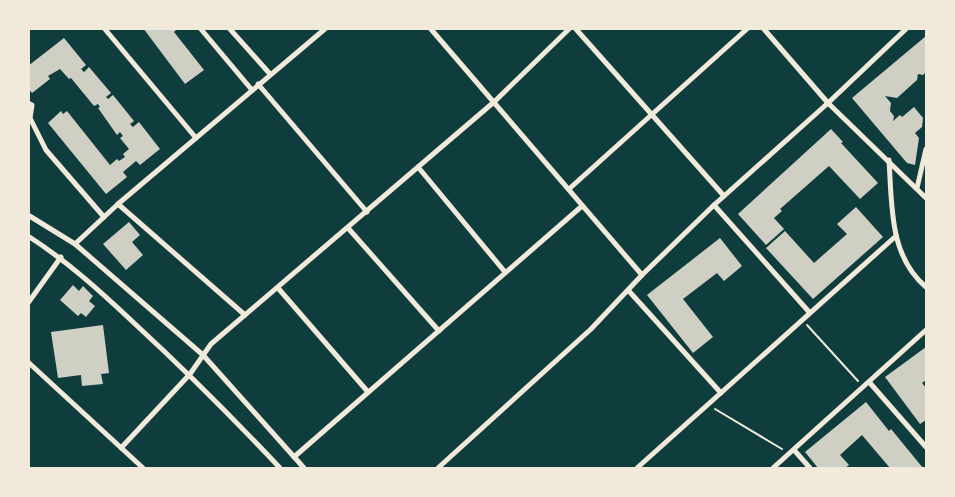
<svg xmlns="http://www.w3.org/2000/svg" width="955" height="497" viewBox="0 0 955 497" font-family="Poppins,sans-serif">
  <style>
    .building { fill: #cfcfc3 }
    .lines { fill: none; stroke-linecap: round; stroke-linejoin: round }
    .path { stroke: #f1e9da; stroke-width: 2 }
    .minor { stroke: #f1e9da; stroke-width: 5 }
  </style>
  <rect width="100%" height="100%" fill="#0f3d3e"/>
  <!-- building -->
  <g class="building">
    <polygon points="143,28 178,28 174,32 204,70 185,84"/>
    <polygon points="926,36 926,72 923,75 918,74 917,80 897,98 885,96 891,103 890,111 894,116 893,121 900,115 902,117 914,107 923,118 922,127 915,133 919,138 915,165 907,163 852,98"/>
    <polygon points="64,38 86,65 81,69 84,72 89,67 111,93 106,97 108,99 113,95 134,121 130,124 133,127 139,122 160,149 140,165 136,161 123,172 127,177 106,194 48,123 61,111 63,114 67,111 110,165 117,159 119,161 125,157 123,154 129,149 120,138 123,136 120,132 117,135 98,108 100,107 98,104 94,106 71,78 69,79 60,69 48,76 50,79 32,93 28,88 28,66"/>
    <polygon points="831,129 843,142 841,143 878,183 860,199 829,166 780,209 782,211 774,218 784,229 766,245 738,214"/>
    <polygon points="856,207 883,237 813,299 766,248 785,231 814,263 847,234 837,224"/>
    <polygon points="129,222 140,235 132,242 143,255 126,270 103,244"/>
    <polygon points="720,238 742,266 724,281 717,273 683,299 713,337 693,353 647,295"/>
    <polygon points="73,285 79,291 83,286 93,296 89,301 95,306 86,317 81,313 78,316 60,300"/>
    <polygon points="103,325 109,373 101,374 103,384 82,386 81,375 58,378 51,332"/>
    <polygon points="926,347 926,380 922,383 926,388 926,420 920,424 885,377"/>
    <polygon points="866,402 889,431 891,429 923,468 890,468 862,435 840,455 849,465 845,468 818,468 805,452"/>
  </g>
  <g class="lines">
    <!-- path -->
    <g class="path">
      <polyline points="807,325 858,381"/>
      <polyline points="715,409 782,449"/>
    </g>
    <!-- minor -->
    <g class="minor">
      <polyline points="104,28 196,138"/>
      <polyline points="200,28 252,90"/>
      <polyline points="229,28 270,74"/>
      <polyline points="430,28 642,275"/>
      <polyline points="575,28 724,196"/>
      <polyline points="763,28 828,103 926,198"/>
      <polyline points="258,84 367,212"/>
      <polyline points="28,103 32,105 30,118 46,150 104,217"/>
      <path d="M 889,160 C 892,205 889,256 926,287"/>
      <polyline points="418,167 505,272"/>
      <polyline points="917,188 926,149"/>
      <polyline points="569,189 748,28"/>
      <polyline points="118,204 245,315"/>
      <polyline points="714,205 810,313"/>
      <polyline points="28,215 75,244 203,355 304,468"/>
      <polyline points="348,228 439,331"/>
      <path d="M 28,236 C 67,261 100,291 134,323 C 185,370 233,418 280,468"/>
      <polyline points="75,244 118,204 326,28"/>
      <polyline points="278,288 368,392"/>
      <polyline points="628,290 721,393"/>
      <polyline points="28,303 61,257"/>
      <polyline points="28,362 143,468"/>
      <polyline points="870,383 926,447"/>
      <polyline points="121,448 190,374 211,344 494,102 570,28"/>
      <polyline points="794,450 810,468"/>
      <polyline points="294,457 582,206"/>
      <polyline points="438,468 591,329 642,275 714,205 828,103 907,28"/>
      <polyline points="637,468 896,236"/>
      <polyline points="773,468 926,330"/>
    </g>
  </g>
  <!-- border -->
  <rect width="955" height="497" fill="none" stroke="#f1e9da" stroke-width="60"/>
</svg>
